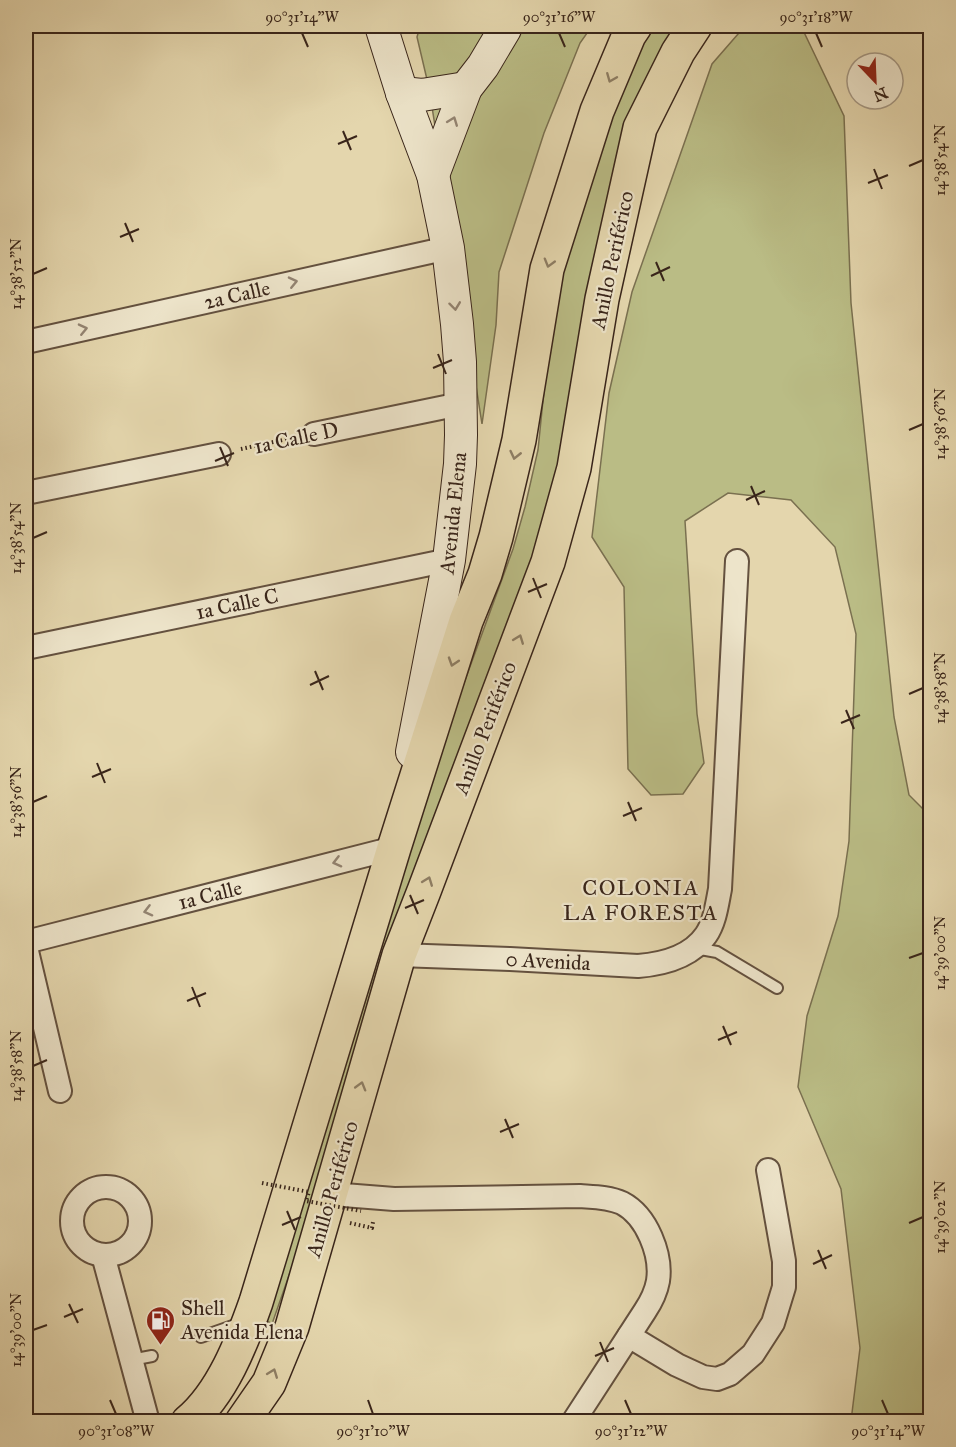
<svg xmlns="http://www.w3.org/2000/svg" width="956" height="1447" viewBox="0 0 956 1447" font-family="'IM FELL Great Primer',serif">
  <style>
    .green { fill: #babc85; stroke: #7a7050; stroke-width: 1.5 }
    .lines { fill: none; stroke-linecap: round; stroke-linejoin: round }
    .lane-casing { stroke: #64513f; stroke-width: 14 }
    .street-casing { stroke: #64513f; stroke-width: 26 }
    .secondary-casing { stroke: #39251a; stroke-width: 34 }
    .highway-casing { stroke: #39251a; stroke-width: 36 }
    .path { stroke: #39251a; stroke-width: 4; stroke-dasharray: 1.5 3; stroke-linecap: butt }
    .lane { stroke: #ede4ca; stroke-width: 10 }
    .street { stroke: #ede4ca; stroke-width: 22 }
    .secondary { stroke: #ede4ca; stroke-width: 32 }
    .highway { stroke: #e4d6ad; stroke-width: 33 }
    .path-bridge { stroke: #39251a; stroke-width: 4; stroke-dasharray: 1.5 3; stroke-linecap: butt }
    .oneway { stroke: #8e7e64 }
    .oneway2 { stroke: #938472 }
    .ticks { fill: none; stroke: #39251a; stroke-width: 2 }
    .labels { text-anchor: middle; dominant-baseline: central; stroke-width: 4.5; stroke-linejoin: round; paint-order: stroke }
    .street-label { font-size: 21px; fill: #39251a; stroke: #ede4ca }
    .poi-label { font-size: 21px; fill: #39251a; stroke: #ede4ca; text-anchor: start }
    .neighbourhood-label { font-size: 22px; letter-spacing: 1.5px; fill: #39251a; stroke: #ede4ca }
    .neatline { fill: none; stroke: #39251a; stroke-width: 2 }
    .ticks-label { font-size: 15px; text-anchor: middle; fill: #39251a }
  </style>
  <rect width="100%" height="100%" fill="#e4d6ad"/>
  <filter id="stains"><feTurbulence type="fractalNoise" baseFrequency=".00333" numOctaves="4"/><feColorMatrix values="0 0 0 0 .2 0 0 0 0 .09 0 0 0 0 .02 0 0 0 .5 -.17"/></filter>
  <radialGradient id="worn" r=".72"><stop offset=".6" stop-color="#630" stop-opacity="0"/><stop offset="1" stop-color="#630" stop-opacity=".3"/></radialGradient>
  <!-- green -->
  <g class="green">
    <polygon points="420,26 592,26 580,43 544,133 499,272 496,325 482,424 429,88 417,37"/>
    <polygon points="653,26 679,26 565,463 322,1181 272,1324 267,1321 303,1181 404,847 513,549 525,507 538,450 556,272 606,116 642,42"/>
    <polygon points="745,26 801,26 844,116 851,303 894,717 909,795 930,816 930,1421 851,1421 860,1348 841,1189 798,1087 807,1016 838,916 849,841 856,634 835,547 791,500 728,493 685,521 697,714 704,763 683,794 651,795 628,769 624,587 592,537 609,393 632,292 712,64"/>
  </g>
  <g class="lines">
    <defs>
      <g id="lane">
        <polyline points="695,948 717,952 777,988"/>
        <polyline points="201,1337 241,1323"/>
        <polyline points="131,1360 152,1356"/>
      </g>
      <g id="street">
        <polyline points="26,342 448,248"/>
        <polyline points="314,434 460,404"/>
        <polyline points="26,493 219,454"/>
        <polyline points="26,648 449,560"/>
        <polyline points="26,942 394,848"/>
        <polyline points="26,947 60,1091"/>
        <path d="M 399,955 L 510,959 L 638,966 C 663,964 691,957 706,935 C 715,922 717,904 720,889 L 737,561"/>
        <circle cx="106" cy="1221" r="34"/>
        <path d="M 331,1194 L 394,1199 L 580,1196 C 594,1197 609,1197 622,1203 C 647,1216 662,1255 658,1281 C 656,1292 651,1302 645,1311 L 573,1422"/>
        <polyline points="103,1255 148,1422"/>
        <polyline points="629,1336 677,1365 703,1377 717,1379 730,1374 753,1354 773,1323 784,1287 784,1261 768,1170"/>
      </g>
      <g id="secondary">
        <polyline points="381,26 402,93 433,175 448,248 457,324 460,362 461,435 460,464 449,560 412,752"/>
        <polyline points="402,93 422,95 466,88"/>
        <polyline points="433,175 466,88 483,66 505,29 506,26"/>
      </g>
      <g id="highway">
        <path d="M 188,1422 C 222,1394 242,1342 256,1302 L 394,848 L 466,621 L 485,574 L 496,537 L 519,440 L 547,269 L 597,111 L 629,35 L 635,26"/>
        <polyline points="242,1422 269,1383 292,1327 399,955 424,891 548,562 574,468 602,299 640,128 678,52 695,26"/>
      </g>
    </defs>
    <!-- lane casing -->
    <use href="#lane" class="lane-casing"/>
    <!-- street casing -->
    <use href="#street" class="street-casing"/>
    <!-- secondary casing -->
    <use href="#secondary" class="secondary-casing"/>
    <!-- highway casing -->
    <use href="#highway" class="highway-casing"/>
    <!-- path -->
    <g class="path">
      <polyline points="241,449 292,438"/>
      <polyline points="350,1223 372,1228 373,1222"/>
    </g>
    <!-- lane -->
    <use href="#lane" class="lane"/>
    <!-- street -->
    <use href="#street" class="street"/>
    <!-- secondary -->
    <use href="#secondary" class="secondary"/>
    <!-- highway -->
    <use href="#highway" class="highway"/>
    <!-- path-bridge -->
    <polyline class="path-bridge" points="262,1183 309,1192 306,1201 361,1211"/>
  </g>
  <!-- one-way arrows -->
  <defs><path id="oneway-chevron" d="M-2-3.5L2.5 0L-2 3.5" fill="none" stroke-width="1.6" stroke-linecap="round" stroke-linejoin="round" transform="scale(1.5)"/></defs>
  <g class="oneway">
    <use href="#oneway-chevron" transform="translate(611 78) rotate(112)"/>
    <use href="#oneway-chevron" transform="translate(549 263) rotate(106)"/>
    <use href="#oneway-chevron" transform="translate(515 455) rotate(103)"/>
    <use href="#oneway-chevron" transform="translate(519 639) rotate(-69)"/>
    <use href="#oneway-chevron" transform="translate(453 662) rotate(108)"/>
    <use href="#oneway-chevron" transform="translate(428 881) rotate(-69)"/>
    <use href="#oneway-chevron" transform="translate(361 1086) rotate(-74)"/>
    <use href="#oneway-chevron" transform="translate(273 1373) rotate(-69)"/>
  </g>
  <g class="oneway2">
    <use href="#oneway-chevron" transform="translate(453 121) rotate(-69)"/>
    <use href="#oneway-chevron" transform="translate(293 282) rotate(-13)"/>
    <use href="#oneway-chevron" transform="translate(455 306) rotate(83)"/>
    <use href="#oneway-chevron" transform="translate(83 329) rotate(-13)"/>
    <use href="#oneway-chevron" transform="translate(337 862) rotate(166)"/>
    <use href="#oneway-chevron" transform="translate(148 911) rotate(166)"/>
  </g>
  <!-- ticks -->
  <path class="ticks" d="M 302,33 L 308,47M 559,33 L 565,47M 816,33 L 822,47M 343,131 L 351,150M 338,144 L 357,136M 909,166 L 923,160M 874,169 L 882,189M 868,183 L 888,175M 125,223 L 133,242M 120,237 L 139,229M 656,262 L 664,281M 33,274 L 47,268M 651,276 L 670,267M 438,354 L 446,374M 433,368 L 452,360M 909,430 L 923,424M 220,447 L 228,466M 215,461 L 234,453M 751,486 L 759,505M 746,500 L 765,491M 33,538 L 47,532M 533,578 L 541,598M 528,592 L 547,584M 315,671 L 323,690M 310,685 L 329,676M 909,694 L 923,688M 846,710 L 854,729M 841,723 L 860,715M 97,763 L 105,783M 92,777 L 111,769M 33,802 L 47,796M 628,802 L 636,821M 623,816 L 642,808M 410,895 L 418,914M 405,908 L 424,900M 909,958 L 923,953M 192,987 L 200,1007M 187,1001 L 206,993M 723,1026 L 731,1045M 718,1040 L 737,1032M 33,1066 L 47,1060M 505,1119 L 513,1138M 500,1132 L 519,1124M 287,1211 L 295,1230M 909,1223 L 923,1217M 282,1225 L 301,1217M 818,1250 L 826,1269M 813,1264 L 832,1255M 69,1304 L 78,1323M 64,1317 L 83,1309M 33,1330 L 47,1325M 600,1342 L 608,1362M 595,1356 L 614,1348M 110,1400 L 116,1414M 368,1400 L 373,1414M 625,1400 L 631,1414M 882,1400 L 888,1414"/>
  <!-- icons -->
  <defs>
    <symbol id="fuel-pin" viewBox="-11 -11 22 30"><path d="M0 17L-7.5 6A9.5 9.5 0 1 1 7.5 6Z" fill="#8f2418" stroke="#ede4ca"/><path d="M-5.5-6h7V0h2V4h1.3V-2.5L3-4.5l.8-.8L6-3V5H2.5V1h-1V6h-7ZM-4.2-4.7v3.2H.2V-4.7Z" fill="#fff"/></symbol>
  </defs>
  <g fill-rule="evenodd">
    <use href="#fuel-pin" x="144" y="1304" width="33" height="45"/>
  </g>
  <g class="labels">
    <!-- street labels -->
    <g class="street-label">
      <text transform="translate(612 260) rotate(-78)">Anillo Periférico</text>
      <text transform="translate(237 295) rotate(-13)">2a Calle</text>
      <text transform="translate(296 438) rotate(-12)">1a Calle D</text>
      <text transform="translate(453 513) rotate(-84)">Avenida Elena</text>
      <text transform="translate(237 604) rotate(-12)">1a Calle C</text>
      <text transform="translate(485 728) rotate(-69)">Anillo Periférico</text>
      <text transform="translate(210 895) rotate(-14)">1a Calle</text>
      <text transform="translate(548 961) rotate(3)">0 Avenida</text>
      <text transform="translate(332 1189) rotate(-74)">Anillo Periférico</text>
    </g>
    <!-- poi labels -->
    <g class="poi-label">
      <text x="181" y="1308">Shell<tspan x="181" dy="24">Avenida Elena</tspan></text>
    </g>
    <!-- neighbourhood labels -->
    <g class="neighbourhood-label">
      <text x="641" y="887">COLONIA<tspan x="641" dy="25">LA FORESTA</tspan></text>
    </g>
  </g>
  <!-- margin -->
  <rect width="956" height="1447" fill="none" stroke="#e4d6ad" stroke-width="66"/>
  <!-- north arrow -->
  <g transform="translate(875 81) rotate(157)"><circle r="28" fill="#ede4ca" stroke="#a59884" stroke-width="1.5"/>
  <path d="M0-4.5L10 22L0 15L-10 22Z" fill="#8f2418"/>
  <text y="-9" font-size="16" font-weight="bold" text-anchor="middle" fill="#39251a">N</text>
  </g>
  <rect x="33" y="33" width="890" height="1381" class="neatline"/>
  <g class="ticks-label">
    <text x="302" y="22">90°31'14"W</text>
    <text x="559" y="22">90°31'16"W</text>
    <text x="816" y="22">90°31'18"W</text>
    <text transform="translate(940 160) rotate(-90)" y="5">14°38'54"N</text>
    <text transform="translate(16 274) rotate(-90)" y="5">14°38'52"N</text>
    <text transform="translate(940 424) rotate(-90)" y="5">14°38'56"N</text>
    <text transform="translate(16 538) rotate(-90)" y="5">14°38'54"N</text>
    <text transform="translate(940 688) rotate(-90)" y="5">14°38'58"N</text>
    <text transform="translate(16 802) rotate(-90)" y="5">14°38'56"N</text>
    <text transform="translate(940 953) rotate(-90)" y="5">14°39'00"N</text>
    <text transform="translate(16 1066) rotate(-90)" y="5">14°38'58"N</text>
    <text transform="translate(940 1217) rotate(-90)" y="5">14°39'02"N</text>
    <text transform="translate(16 1330) rotate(-90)" y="5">14°39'00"N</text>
    <text x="116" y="1436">90°31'08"W</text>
    <text x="373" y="1436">90°31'10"W</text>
    <text x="631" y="1436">90°31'12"W</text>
    <text x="888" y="1436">90°31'14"W</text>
  </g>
  <rect width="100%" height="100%" filter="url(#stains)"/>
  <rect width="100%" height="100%" fill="url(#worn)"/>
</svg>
